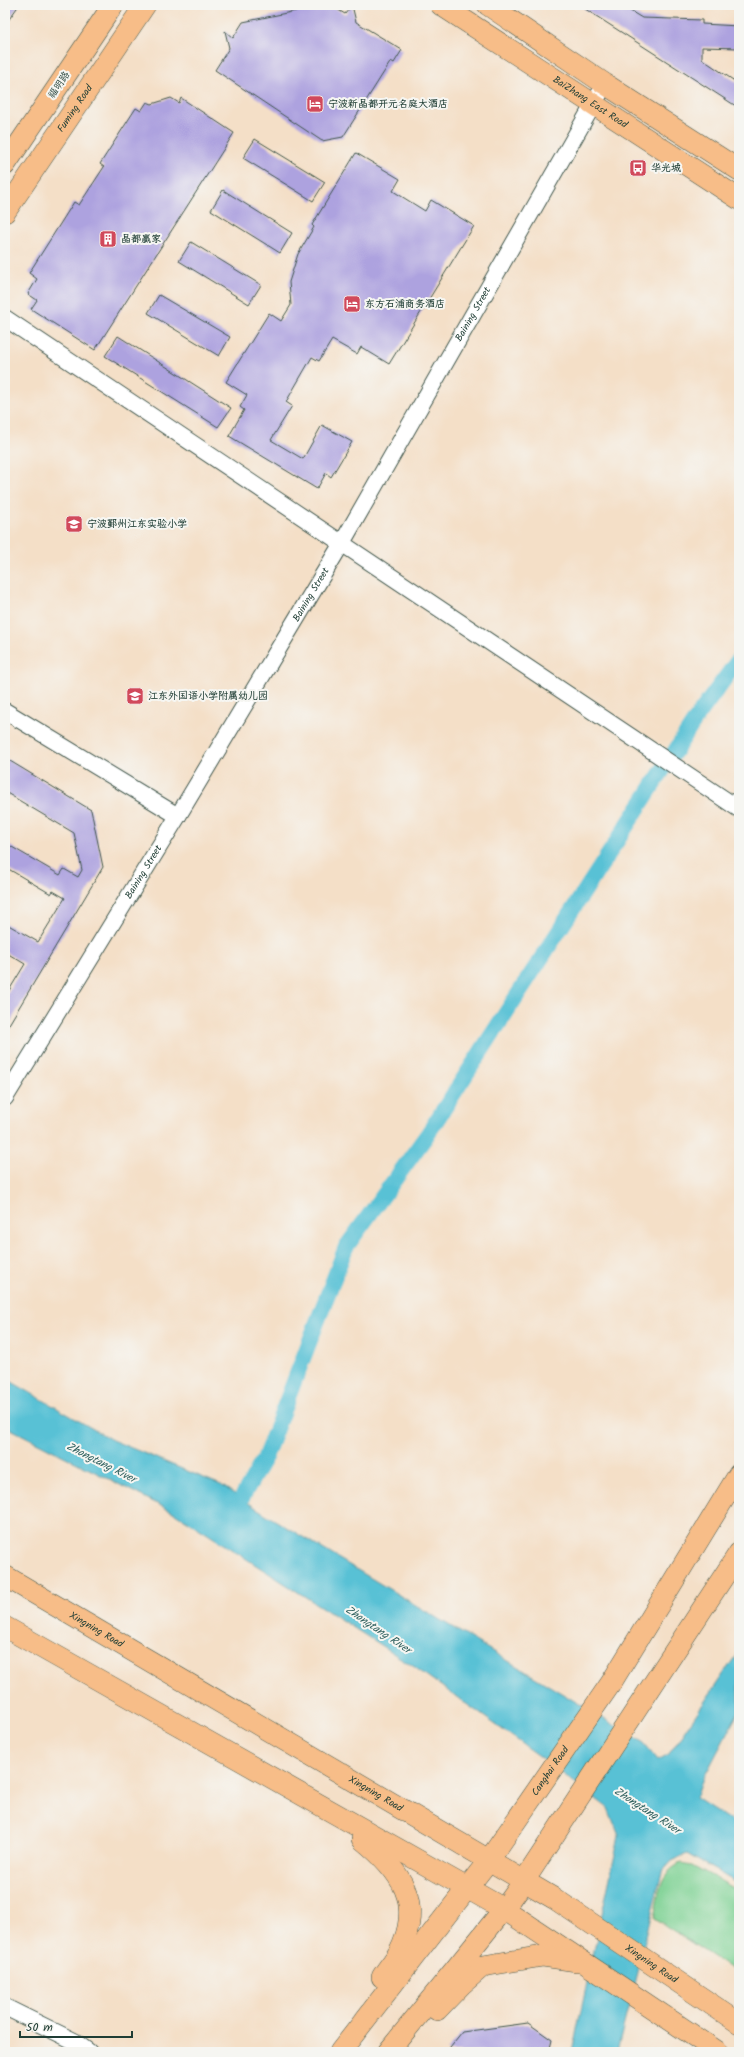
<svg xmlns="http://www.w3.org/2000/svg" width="744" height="2057" viewBox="0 0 744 2057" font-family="Kalam,'LXGW WenKai TC',sans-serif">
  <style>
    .green { fill: #7dd193; stroke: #4e8764 }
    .water { fill: #58c1d5; stroke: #3c7f84 }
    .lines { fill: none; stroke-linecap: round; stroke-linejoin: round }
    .canal { stroke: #58c1d5; stroke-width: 16 }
    .building { fill: #ada2df }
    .minor-casing { stroke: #3f554a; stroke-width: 18 }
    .major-casing { stroke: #3f554a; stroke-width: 22 }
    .minor { stroke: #fff; stroke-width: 16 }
    .major { stroke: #f7bd88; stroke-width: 21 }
    .labels { text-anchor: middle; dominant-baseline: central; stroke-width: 4; stroke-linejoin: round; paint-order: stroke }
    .street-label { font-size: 10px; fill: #1f3d34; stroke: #f6f6f2 }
    .poi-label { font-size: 10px; font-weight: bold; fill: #1f3d34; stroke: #f6f6f2; text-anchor: start }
    .water-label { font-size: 11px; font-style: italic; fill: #2d5e5c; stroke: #f6f6f2 }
  </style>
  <rect width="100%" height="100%" fill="#f6f6f2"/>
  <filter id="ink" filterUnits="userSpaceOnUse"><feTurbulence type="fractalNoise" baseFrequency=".025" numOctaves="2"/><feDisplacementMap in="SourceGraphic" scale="8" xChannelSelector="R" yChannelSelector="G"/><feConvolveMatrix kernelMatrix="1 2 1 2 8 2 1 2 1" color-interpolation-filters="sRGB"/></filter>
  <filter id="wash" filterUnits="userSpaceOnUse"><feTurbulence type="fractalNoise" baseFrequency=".012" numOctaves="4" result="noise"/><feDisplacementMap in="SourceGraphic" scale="16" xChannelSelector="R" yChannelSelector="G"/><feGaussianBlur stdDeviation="0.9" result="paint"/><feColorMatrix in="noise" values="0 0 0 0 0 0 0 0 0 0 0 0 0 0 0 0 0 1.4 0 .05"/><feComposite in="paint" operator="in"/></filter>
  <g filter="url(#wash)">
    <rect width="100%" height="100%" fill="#f4dfc7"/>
    <!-- green -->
    <path class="green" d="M 682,1863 L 692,1865 L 739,1891 L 739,1974 L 654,1918 C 659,1895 658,1872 682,1863 Z"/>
    <!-- water -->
    <polygon class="water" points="5,1378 112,1440 221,1485 273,1519 644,1743 658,1760 669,1754 739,1651 739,1711 701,1783 696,1798 739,1826 739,1884 687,1854 672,1861 662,1872 617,2052 572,2052 619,1836 608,1808 541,1757 413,1666 175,1513 5,1426"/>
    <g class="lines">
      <!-- canal -->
      <polyline class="canal" points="231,1517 265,1457 346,1247 427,1135 699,714 739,659"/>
    </g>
    <g id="blocks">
      <!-- building -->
      <g class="building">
        <polygon points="5,5 19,5 5,25"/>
        <polygon points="325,5 330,5 345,14 352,5 356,22 402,50 394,63 391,61 343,137 322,141 215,70 229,48 225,31 233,38 243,22"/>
        <polygon points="579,5 627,5 627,9 642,18 702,20 702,24 739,26 739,48 702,47 702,59 739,84 739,108"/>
        <polygon points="171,98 179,103 181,98 234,133 95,350 31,309 37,300 28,294 37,279 29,273 74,202 79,205 104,167 100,164 136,108 141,111 147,102 152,104"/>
        <polygon points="255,139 325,182 313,201 243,158"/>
        <polygon points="356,153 400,179 393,191 425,211 431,200 474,226 389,364 361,347 357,354 332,340 319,361 312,357 286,402 292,406 271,440 303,459 322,425 352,442 331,477 326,473 317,489 229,436 244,410 240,407 247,395 226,382 269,313 281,321 291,305 289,282 298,254 314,227 312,225"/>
        <polygon points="223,190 292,233 280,253 211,210"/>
        <polygon points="191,242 261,285 249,304 179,261"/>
        <polygon points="159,295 230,337 219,356 148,313"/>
        <polygon points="118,336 231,408 218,427 105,356"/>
        <polygon points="5,758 91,810 103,867 5,1031 5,997 25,964 5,952 5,923 38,942 65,898 53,891 51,894 5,867 5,843 60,875 64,869 78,877 82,870 74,833 5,792"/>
        <polygon points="528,2023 552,2040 549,2052 446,2052 462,2032"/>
      </g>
    </g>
  </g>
  <g filter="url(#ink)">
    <use href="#blocks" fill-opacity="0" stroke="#3f554a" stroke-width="1"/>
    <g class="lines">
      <defs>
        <g id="minor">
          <polyline points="5,318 739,809"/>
          <polyline points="5,711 178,816"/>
          <path id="s1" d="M 5,1098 L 178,816 L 342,543 L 605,84"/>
          <polyline points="5,2007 74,2041 89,2052"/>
        </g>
        <g id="major">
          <path id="s2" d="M 441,5 L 739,199"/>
          <polyline points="488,5 605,84 739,170"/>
          <polyline points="5,165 113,5"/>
          <path id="s3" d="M 5,212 L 145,5"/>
          <path id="s4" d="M 5,1576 L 555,1899 L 739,2023"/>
          <polyline points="5,1627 504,1909 718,2052"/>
          <path d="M 362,1839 C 400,1870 425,1902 399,1952 C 394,1961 387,1969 382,1977"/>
          <polyline points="437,2010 462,1984 483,1966 543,1956 577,1961"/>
          <path id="s5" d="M 340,2052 L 489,1860 L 611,1683 L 739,1474"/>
          <polyline points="388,2052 504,1909 524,1881 739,1553"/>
        </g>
      </defs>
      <!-- minor casing -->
      <use href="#minor" class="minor-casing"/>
      <!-- major casing -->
      <use href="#major" class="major-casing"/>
      <!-- minor -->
      <use href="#minor" class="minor"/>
      <!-- major -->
      <use href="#major" class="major"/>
    </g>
  </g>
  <!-- icons -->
  <defs>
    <symbol id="hotel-square" viewBox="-11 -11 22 22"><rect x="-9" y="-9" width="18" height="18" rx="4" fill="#d1495b" stroke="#f6f6f2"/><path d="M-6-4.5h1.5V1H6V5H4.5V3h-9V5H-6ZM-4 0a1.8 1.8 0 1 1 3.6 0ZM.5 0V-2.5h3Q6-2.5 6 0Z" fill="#fff"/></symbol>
    <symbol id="bus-square" viewBox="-11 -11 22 22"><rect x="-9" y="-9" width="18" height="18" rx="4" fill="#d1495b" stroke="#f6f6f2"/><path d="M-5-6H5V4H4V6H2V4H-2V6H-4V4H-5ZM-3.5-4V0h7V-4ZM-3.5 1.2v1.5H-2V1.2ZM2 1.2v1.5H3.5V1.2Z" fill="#fff"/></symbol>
    <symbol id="building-square" viewBox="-11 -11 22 22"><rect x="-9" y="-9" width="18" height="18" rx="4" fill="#d1495b" stroke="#f6f6f2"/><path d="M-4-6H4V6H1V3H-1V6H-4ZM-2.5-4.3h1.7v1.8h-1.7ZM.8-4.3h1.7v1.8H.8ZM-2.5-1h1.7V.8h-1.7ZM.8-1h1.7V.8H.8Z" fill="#fff"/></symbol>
    <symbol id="school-square" viewBox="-11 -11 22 22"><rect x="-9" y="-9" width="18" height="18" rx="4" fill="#d1495b" stroke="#f6f6f2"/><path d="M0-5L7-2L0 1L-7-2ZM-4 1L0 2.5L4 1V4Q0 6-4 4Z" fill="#fff"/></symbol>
  </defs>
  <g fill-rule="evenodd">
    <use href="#hotel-square" x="305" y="94" width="20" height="20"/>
    <use href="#bus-square" x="628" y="158" width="20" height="20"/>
    <use href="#building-square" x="98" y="229" width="20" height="20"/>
    <use href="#hotel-square" x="342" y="294" width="20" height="20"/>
    <use href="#school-square" x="64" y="514" width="20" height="20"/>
    <use href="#school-square" x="125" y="686" width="20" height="20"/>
  </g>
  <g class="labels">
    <!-- street labels -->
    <g class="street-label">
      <text transform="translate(59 85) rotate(-56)">福明路</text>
      <text stroke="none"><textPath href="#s2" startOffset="178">BaiZhang East Road</textPath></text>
      <text stroke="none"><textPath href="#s3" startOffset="125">Fuming Road</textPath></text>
      <text stroke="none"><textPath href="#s1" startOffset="913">Baining Street</textPath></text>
      <text stroke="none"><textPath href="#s1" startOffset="589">Baining Street</textPath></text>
      <text stroke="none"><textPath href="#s1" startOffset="265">Baining Street</textPath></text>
      <text stroke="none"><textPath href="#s4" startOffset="106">Xingning Road</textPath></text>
      <text stroke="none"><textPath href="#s5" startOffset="351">Canghai Road</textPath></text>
      <text stroke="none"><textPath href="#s4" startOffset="430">Xingning Road</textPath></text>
      <text stroke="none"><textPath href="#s4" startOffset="754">Xingning Road</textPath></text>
    </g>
    <!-- poi labels -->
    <g class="poi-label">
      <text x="328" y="104">宁波新晶都开元名庭大酒店</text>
      <text x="651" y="168">华光城</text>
      <text x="121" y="239">晶都赢家</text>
      <text x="365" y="304">东方石浦商务酒店</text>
      <text x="87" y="524">宁波鄞州江东实验小学</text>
      <text x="148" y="696">江东外国语小学附属幼儿园</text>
    </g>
    <!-- water labels -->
    <g class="water-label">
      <text transform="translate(101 1463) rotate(27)">Zhongtang River</text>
      <text transform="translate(378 1630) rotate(34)">Zhongtang River</text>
      <text transform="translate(647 1811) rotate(33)">Zhongtang River</text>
    </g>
  </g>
  <!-- margin -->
  <rect width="744" height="2057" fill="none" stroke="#f6f6f2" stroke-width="20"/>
  <!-- scale -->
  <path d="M20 2031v6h112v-6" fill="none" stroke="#1f3d34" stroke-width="2"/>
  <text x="26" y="2031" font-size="12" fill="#1f3d34" stroke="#f6f6f2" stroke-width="3" paint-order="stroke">50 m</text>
</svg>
